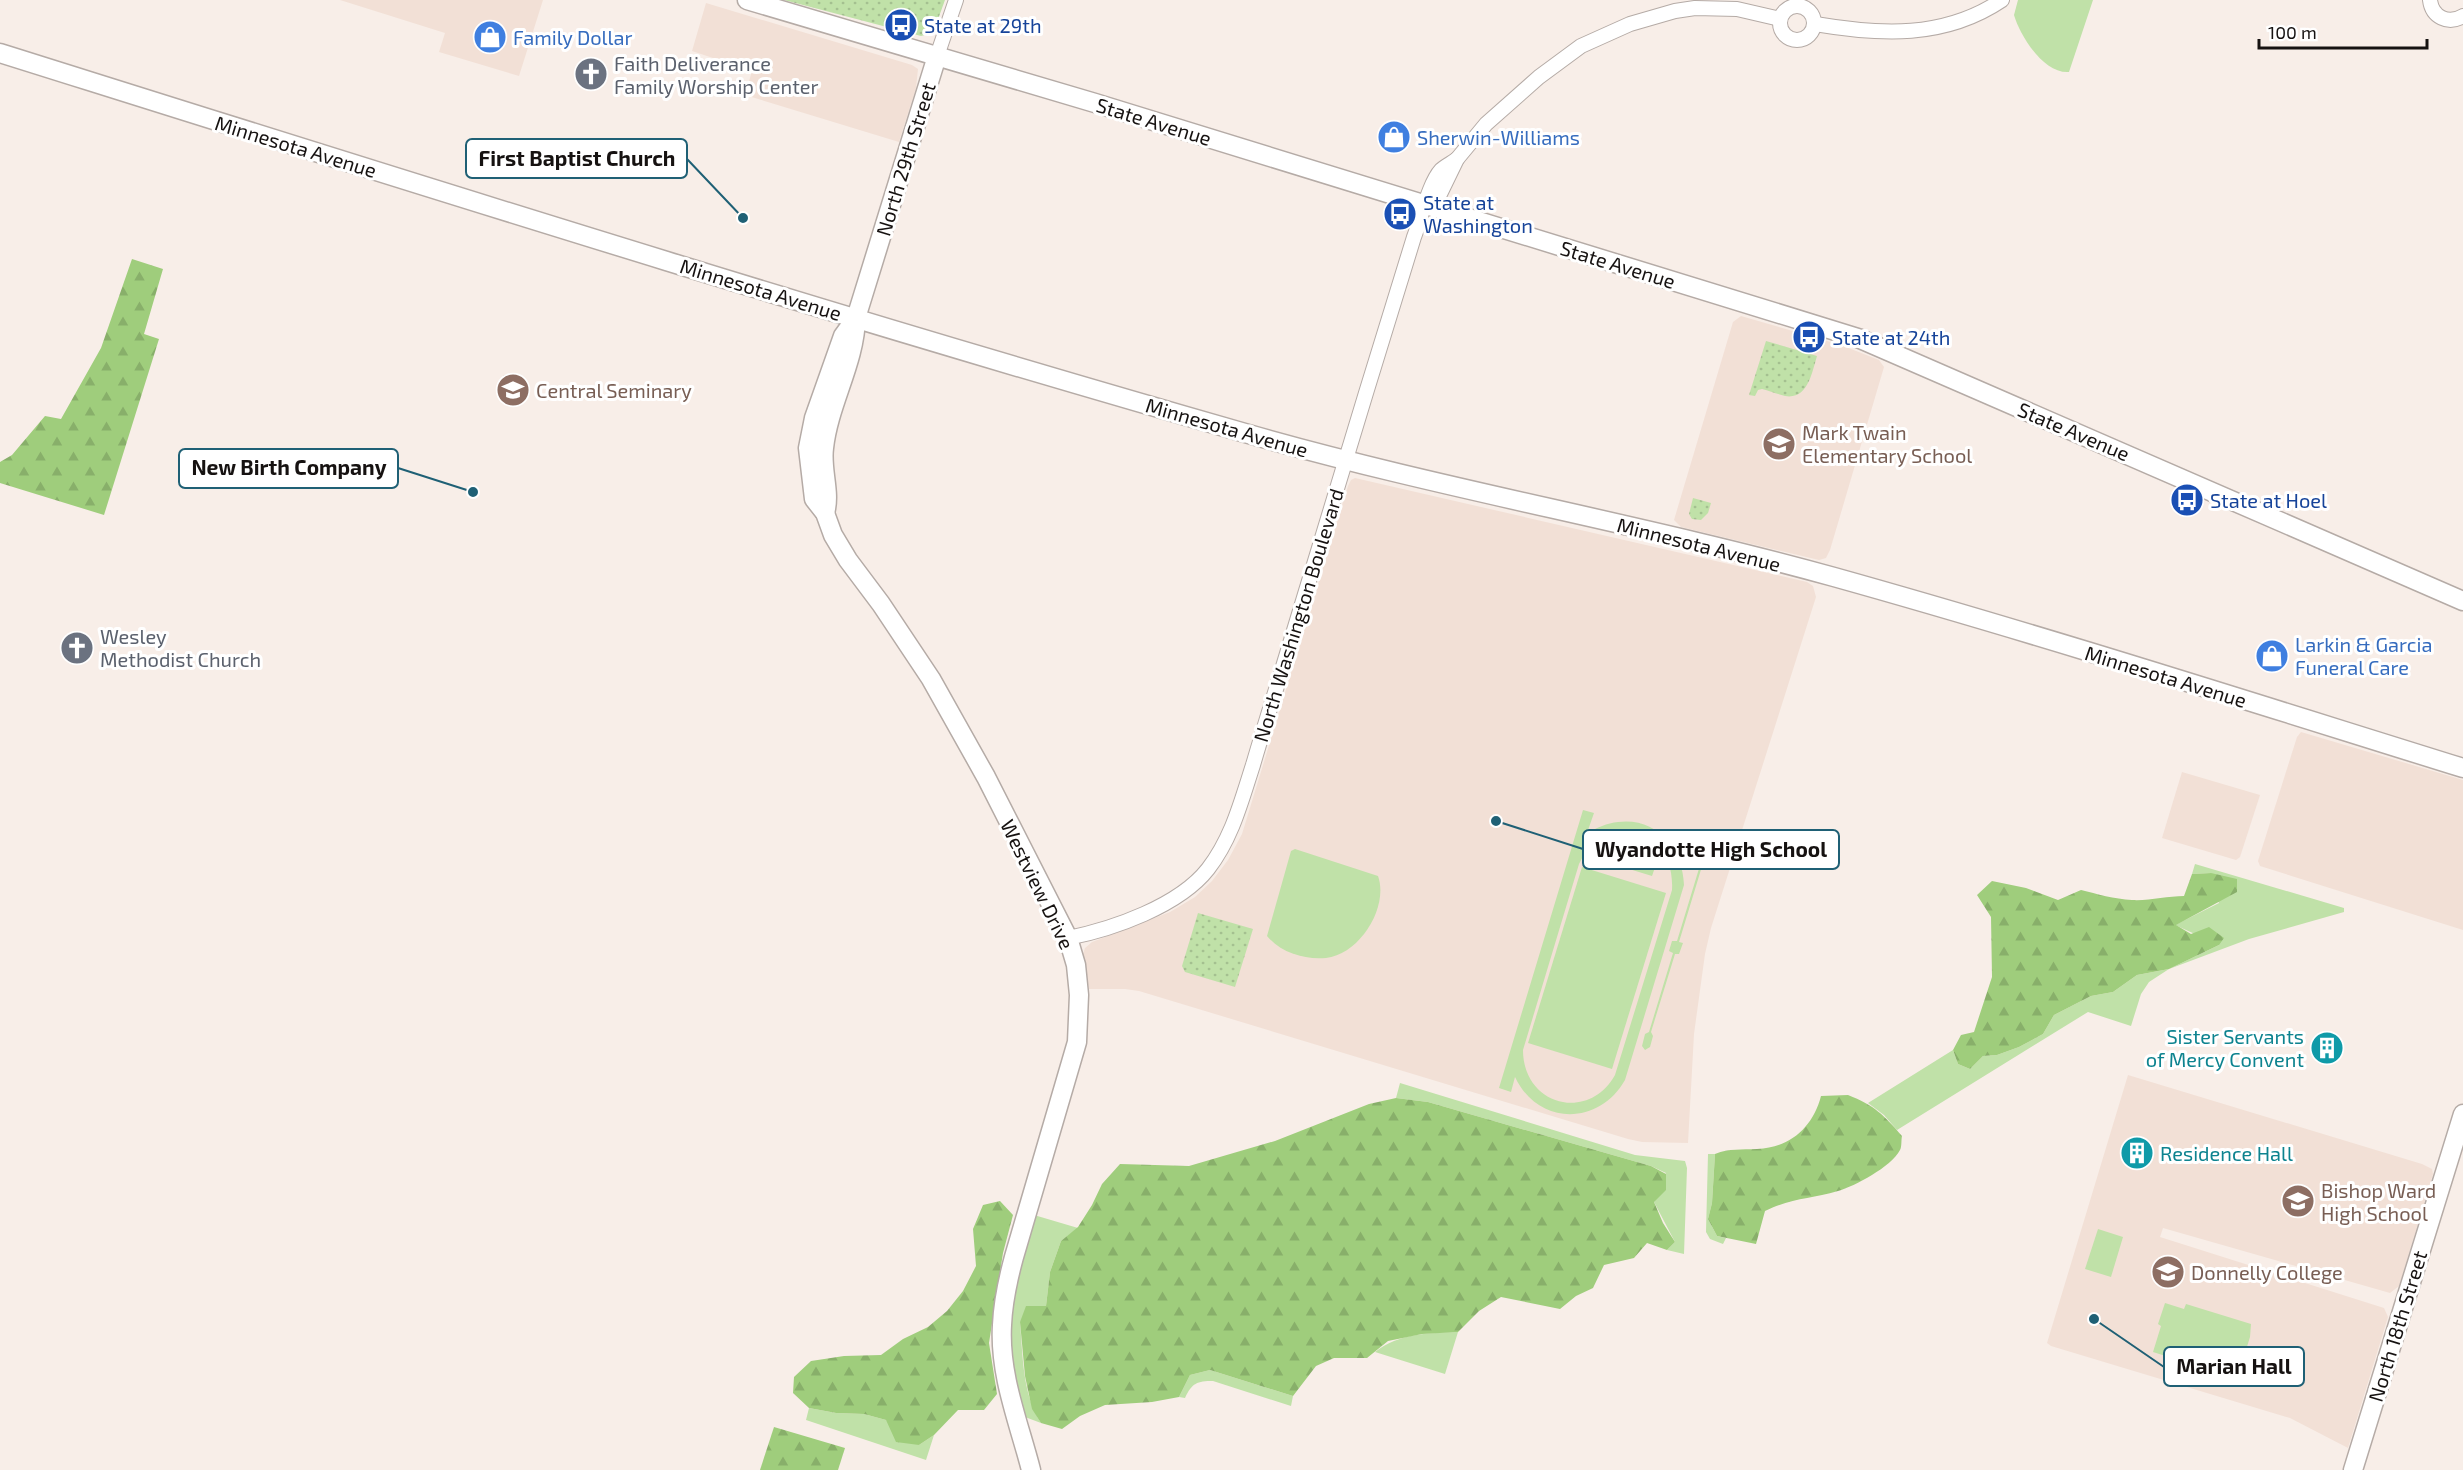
<svg xmlns="http://www.w3.org/2000/svg" width="2463" height="1470" viewBox="0 0 2463 1470" font-family="'Exo 2',sans-serif">
  <style>
    .built { fill: #f2e0d6 }
    .grass { fill: #c0e1a8; fill-rule: evenodd }
    .forest { fill: url(#forest-firs) }
    .park { fill: url(#park-dots) }
    .lines { fill: none; stroke-linecap: round; stroke-linejoin: round }
    .minor-casing { stroke: #b5aba6; stroke-width: 16 }
    .major-casing { stroke: #b5aba6; stroke-width: 21 }
    .minor { stroke: #fff; stroke-width: 14 }
    .major { stroke: #fff; stroke-width: 18 }
    .labels { text-anchor: middle; dominant-baseline: central; stroke-width: 6; stroke-linejoin: round; paint-order: stroke }
    .transit-label { font-size: 20px; fill: #164399; stroke: #fff; text-anchor: start }
    .shop-label { font-size: 20px; fill: #366cbe; stroke: #fff; text-anchor: start }
    .worship-label { font-size: 20px; fill: #5b616d; stroke: #fff; text-anchor: start }
    .street-label { font-size: 20px; fill: #161211; stroke: #fff }
    .education-label { font-size: 20px; fill: #785e54; stroke: #fff; text-anchor: start }
    .culture-label { font-size: 20px; fill: #0d838f; stroke: #fff; text-anchor: end }
    .leader { fill: none; stroke: #1f6075; stroke-width: 2 }
    .callout-dot { fill: #1f6075; stroke: #fff; stroke-width: 2 }
    .callout { fill: #fff; stroke: #1f6075; stroke-width: 2 }
    .callout-label { font-size: 21px; text-anchor: middle; font-weight: bold; fill: #161211 }
  </style>
  <defs>
    <pattern id="forest-firs" width="22" height="20" patternUnits="userSpaceOnUse" patternTransform="scale(1.5)"><rect width="22" height="20" fill="#9fcd7c"/><path d="M5 1l3.5 6h-7zM16 11l3.5 6h-7z" fill="#88af6a"/></pattern>
    <pattern id="park-dots" width="8" height="8" patternUnits="userSpaceOnUse" patternTransform="scale(1.5)"><rect width="8" height="8" fill="#c0e1a8"/><path d="M2 2h.1M6 6h.1" fill="none" stroke="#a4c090" stroke-width="1.8" stroke-linecap="round"/></pattern>
  </defs>
  <rect width="100%" height="100%" fill="#f8eee8"/>
  <!-- built -->
  <g class="built">
    <polygon points="340,0 543,0 519,76 439,52 445,33"/>
    <polygon points="706,3 912,65 918,69 916,88 899,142 745,95 752,71 692,51"/>
    <polygon points="1741,316 1841,345 1879,360 1884,367 1830,550 1826,558 1819,560 1681,527 1674,520 1733,322"/>
    <polygon points="1355,478 1807,582 1813,586 1816,597 1711,928 1705,954 1694,1034 1688,1143 1642,1142 1628,1139 1139,991 1125,989 1089,989 1083,954 1085,948 1092,942 1170,912 1195,897 1212,881 1228,860 1242,834 1348,486 1351,480"/>
    <polygon points="2301,732 2463,780 2463,930 2260,866 2258,861 2297,737"/>
    <polygon points="2182,772 2260,795 2240,857 2236,860 2162,838"/>
    <polygon points="2128,1075 2422,1164 2432,1169 2433,1174 2399,1286 2390,1293 2163,1228 2160,1237 2384,1308 2388,1317 2348,1448 2290,1418 2051,1346 2047,1343"/>
  </g>
  <!-- grass -->
  <g class="grass">
    <path d="M 2018,0 L 2093,0 L 2069,72 C 2044,74 2020,36 2014,15 Z"/>
    <path d="M 1583,810 L 1594,813 L 1587,833 C 1597,828 1607,823 1618,822 C 1657,817 1683,849 1684,885 L 1625,1080 C 1599,1126 1538,1126 1515,1077 L 1511,1092 L 1499,1088 ZM 1616,833 C 1653,832 1674,853 1672,890 L 1615,1075 C 1588,1123 1523,1105 1523,1050 L 1579,864 C 1587,847 1599,838 1616,833 Z"/>
    <polygon points="1611,838 1630,844 1632,838 1641,841 1639,847 1660,853 1652,876 1603,861"/>
    <polygon points="1703,848 1709,850 1705,863 1703,863 1679,942 1683,943 1679,954 1675,954 1651,1032 1653,1036 1650,1047 1645,1050 1642,1046 1645,1034 1649,1032 1673,953 1669,951 1672,941 1677,941 1701,862 1699,861"/>
    <path d="M 1295,849 L 1378,876 C 1389,907 1360,954 1326,958 C 1305,960 1281,953 1267,936 L 1291,851 Z"/>
    <polygon points="2195,864 2344,908 2344,912 2249,939 2169,969 2149,982 2141,994 2131,1026 2088,1012 1897,1130 1884,1115 1868,1103 1953,1050 1958,1064 1970,1069 1983,1056 1997,1055 2019,1047 2043,1034 2054,1015 2091,996 2113,992 2137,975 2169,969 2219,945 2175,925 2219,903 2211,873 2192,874"/>
    <polygon points="1582,867 1666,893 1612,1069 1528,1043"/>
    <polygon points="1400,1083 1635,1155 1685,1161 1687,1168 1684,1254 1667,1250 1675,1242 1654,1202 1666,1173 1651,1166 1428,1102 1396,1098"/>
    <polygon points="1708,1154 1715,1154 1712,1203 1708,1219 1717,1236 1726,1238 1723,1244 1710,1239 1706,1232"/>
    <path d="M 1034,1215 L 1078,1228 L 1061,1241 L 1050,1272 L 1046,1306 L 1020,1322 C 1023,1356 1022,1393 1041,1423 L 1025,1417 C 1019,1392 1012,1366 1011,1339 C 1009,1297 1023,1256 1034,1215 Z"/>
    <polygon points="2098,1229 2123,1237 2111,1277 2085,1269"/>
    <polygon points="2165,1303 2184,1309 2186,1304 2251,1324 2250,1337 2237,1379 2153,1352 2161,1326 2158,1324"/>
    <path d="M 1458,1332 L 1445,1374 L 1375,1352 C 1399,1333 1429,1333 1458,1332 Z"/>
    <path d="M 1210,1370 L 1293,1396 L 1291,1406 L 1213,1381 C 1197,1381 1192,1383 1185,1398 L 1179,1397 L 1190,1375 Z"/>
    <polygon points="809,1408 836,1413 864,1414 886,1420 919,1445 934,1435 926,1460 806,1420"/>
  </g>
  <!-- forest -->
  <g class="forest">
    <polygon points="132,259 163,269 144,334 159,339 104,515 0,483 0,462 12,455 45,416 61,419 101,348"/>
    <path d="M 2211,873 L 2237,879 L 2237,892 L 2176,925 L 2191,934 L 2209,927 L 2224,938 L 2219,945 L 2169,969 L 2137,975 L 2113,992 L 2091,996 L 2054,1015 L 2043,1034 L 2019,1047 L 1997,1055 L 1983,1056 L 1970,1069 L 1958,1064 L 1953,1050 L 1961,1035 L 1974,1032 L 1992,977 L 1991,917 L 1977,895 L 1992,881 L 2026,888 L 2058,900 L 2081,890 C 2097,894 2114,899 2132,900 C 2149,901 2167,896 2184,896 L 2192,874 Z"/>
    <path d="M 1848,1095 C 1874,1105 1884,1115 1902,1136 C 1901,1140 1902,1147 1900,1150 C 1891,1167 1855,1186 1838,1191 C 1811,1199 1791,1198 1765,1211 L 1756,1244 L 1717,1236 L 1708,1219 L 1712,1203 L 1715,1154 C 1730,1148 1741,1150 1757,1149 C 1790,1148 1813,1127 1821,1096 Z"/>
    <polygon points="1396,1098 1428,1102 1651,1166 1666,1174 1666,1190 1654,1202 1663,1223 1675,1242 1667,1250 1647,1243 1634,1258 1604,1265 1593,1288 1576,1296 1560,1309 1501,1297 1479,1311 1458,1332 1422,1334 1388,1341 1367,1358 1334,1358 1316,1366 1293,1396 1210,1370 1190,1375 1179,1397 1152,1402 1105,1405 1080,1416 1062,1429 1041,1423 1032,1409 1025,1376 1020,1322 1026,1306 1046,1306 1050,1272 1061,1241 1078,1227 1092,1205 1102,1184 1120,1164 1189,1166 1275,1141 1369,1104"/>
    <polygon points="1000,1201 1013,1215 1003,1253 989,1343 997,1394 984,1410 958,1410 934,1435 919,1445 896,1442 886,1420 864,1414 836,1413 809,1408 793,1393 794,1377 811,1361 844,1356 881,1355 903,1339 928,1327 947,1311 963,1291 976,1266 973,1229 983,1205"/>
    <polygon points="774,1427 845,1448 838,1470 760,1470"/>
  </g>
  <!-- park -->
  <g class="park">
    <polygon points="784,0 945,0 933,33 921,36"/>
    <path d="M 1766,341 L 1817,356 C 1812,372 1808,400 1785,396 C 1777,394 1770,391 1762,389 L 1758,390 L 1755,396 L 1749,395 Z"/>
    <polygon points="1693,498 1711,503 1708,513 1701,520 1692,519 1689,514"/>
    <polygon points="1198,913 1253,929 1235,987 1185,972 1182,966"/>
  </g>
  <g class="lines">
    <defs>
      <g id="minor">
        <path d="M 2430,0 C 2432,17 2448,25 2463,16"/>
        <circle cx="1797" cy="23" r="17"/>
        <path d="M 1815,24 C 1880,35 1944,39 2002,0"/>
        <polyline points="937,56 956,0"/>
        <polyline points="1426,205 1440,194 1457,159 1486,124 1539,77 1581,46 1630,24 1675,11 1695,8 1737,9 1780,19"/>
        <path d="M 1068,938 C 1113,929 1179,906 1208,869 C 1232,838 1241,802 1253,765 C 1262,734 1272,702 1282,670 C 1326,526 1369,381 1414,237 C 1421,219 1429,183 1441,170 C 1445,166 1452,163 1457,159"/>
      </g>
      <g id="major">
        <polyline points="747,0 1095,103 1858,338 2463,601"/>
        <path d="M 0,53 C 414,183 828,314 1245,433 C 1440,489 1639,523 1834,577 C 2045,636 2254,703 2463,768"/>
        <path d="M 856,318 L 843,336 L 814,418 L 808,448 L 814,499 L 825,513 L 833,535 L 848,560 L 881,604 L 931,679 L 986,777 L 1068,938 L 1076,965 L 1079,995 L 1077,1042 L 1014,1257 C 1008,1279 1003,1301 1002,1325 C 999,1375 1019,1423 1031,1470"/>
        <path d="M 825,513 C 831,492 821,470 824,448 C 829,403 855,363 856,318 L 937,56"/>
        <polyline points="2353,1470 2463,1114"/>
      </g>
    </defs>
    <!-- minor casing -->
    <use href="#minor" class="minor-casing"/>
    <!-- major casing -->
    <use href="#major" class="major-casing"/>
    <!-- minor -->
    <use href="#minor" class="minor"/>
    <!-- major -->
    <use href="#major" class="major"/>
  </g>
  <!-- icons -->
  <defs>
    <symbol id="bus-disc" viewBox="-11 -11 22 22"><circle r="9.5" fill="#1a4fb4" stroke="#fff"/><path d="M-5-6H5V4H4V6H2V4H-2V6H-4V4H-5ZM-3.5-4V0h7V-4ZM-3.5 1.2v1.5H-2V1.2ZM2 1.2v1.5H3.5V1.2Z" fill="#fff"/></symbol>
    <symbol id="shop-disc" viewBox="-11 -11 22 22"><circle r="9.5" fill="#3f7fe0" stroke="#fff"/><path d="M-5-2.5h2.3a2.7 3.5 0 0 1 5.4 0H5L5.5 6h-11ZM-1.5-2.5h3a1.5 2.3 0 0 0-3 0Z" fill="#fff"/></symbol>
    <symbol id="church-disc" viewBox="-11 -11 22 22"><circle r="9.5" fill="#6b7280" stroke="#fff"/><path d="M-1.2-6h2.4v3.5h3.3v2.4h-3.3V6h-2.4V-.1h-3.3v-2.4h3.3Z" fill="#fff"/></symbol>
    <symbol id="school-disc" viewBox="-11 -11 22 22"><circle r="9.5" fill="#8d6e63" stroke="#fff"/><path d="M0-5L7-2L0 1L-7-2ZM-4 1L0 2.5L4 1V4Q0 6-4 4Z" fill="#fff"/></symbol>
    <symbol id="building-disc" viewBox="-11 -11 22 22"><circle r="9.5" fill="#0f9aa8" stroke="#fff"/><path d="M-4-6H4V6H1V3H-1V6H-4ZM-2.5-4.3h1.7v1.8h-1.7ZM.8-4.3h1.7v1.8H.8ZM-2.5-1h1.7V.8h-1.7ZM.8-1h1.7V.8H.8Z" fill="#fff"/></symbol>
    <symbol id="university-disc" viewBox="-11 -11 22 22"><circle r="9.5" fill="#8d6e63" stroke="#fff"/><path d="M0-5L7-2L0 1L-7-2ZM-4 1L0 2.5L4 1V4Q0 6-4 4Z" fill="#fff"/></symbol>
  </defs>
  <g fill-rule="evenodd">
    <use href="#bus-disc" x="882" y="6" width="38" height="38"/>
    <use href="#shop-disc" x="471" y="18" width="38" height="38"/>
    <use href="#church-disc" x="572" y="55" width="38" height="38"/>
    <use href="#shop-disc" x="1375" y="118" width="38" height="38"/>
    <use href="#bus-disc" x="1381" y="195" width="38" height="38"/>
    <use href="#bus-disc" x="1790" y="318" width="38" height="38"/>
    <use href="#school-disc" x="494" y="371" width="38" height="38"/>
    <use href="#school-disc" x="1760" y="425" width="38" height="38"/>
    <use href="#bus-disc" x="2168" y="481" width="38" height="38"/>
    <use href="#church-disc" x="58" y="629" width="38" height="38"/>
    <use href="#shop-disc" x="2253" y="637" width="38" height="38"/>
    <use href="#building-disc" x="2308" y="1029" width="38" height="38"/>
    <use href="#building-disc" x="2118" y="1134" width="38" height="38"/>
    <use href="#school-disc" x="2279" y="1182" width="38" height="38"/>
    <use href="#university-disc" x="2149" y="1253" width="38" height="38"/>
  </g>
  <g class="labels">
    <!-- transit labels -->
    <g class="transit-label">
      <text x="924" y="25">State at 29th</text>
      <text x="1423" y="202">State at<tspan x="1423" dy="23">Washington</tspan></text>
      <text x="1832" y="337">State at 24th</text>
      <text x="2210" y="500">State at Hoel</text>
    </g>
    <!-- shop labels -->
    <g class="shop-label">
      <text x="513" y="37">Family Dollar</text>
      <text x="1417" y="137">Sherwin-Williams</text>
      <text x="2295" y="644">Larkin &amp; Garcia<tspan x="2295" dy="23">Funeral Care</tspan></text>
    </g>
    <!-- worship labels -->
    <g class="worship-label">
      <text x="614" y="63">Faith Deliverance<tspan x="614" dy="23">Family Worship Center</tspan></text>
      <text x="100" y="636">Wesley<tspan x="100" dy="23">Methodist Church</tspan></text>
    </g>
    <!-- street labels -->
    <g class="street-label">
      <text transform="translate(1154 121) rotate(17)">State Avenue</text>
      <text transform="translate(296 146) rotate(17)">Minnesota Avenue</text>
      <text transform="translate(905 159) rotate(-73)">North 29th Street</text>
      <text transform="translate(1618 264) rotate(17)">State Avenue</text>
      <text transform="translate(761 289) rotate(17)">Minnesota Avenue</text>
      <text transform="translate(1227 427) rotate(16)">Minnesota Avenue</text>
      <text transform="translate(2074 431) rotate(23)">State Avenue</text>
      <text transform="translate(1699 544) rotate(14)">Minnesota Avenue</text>
      <text transform="translate(1298 615) rotate(-73)">North Washington Boulevard</text>
      <text transform="translate(2166 676) rotate(17)">Minnesota Avenue</text>
      <text transform="translate(1038 884) rotate(64)">Westview Drive</text>
      <text transform="translate(2397 1326) rotate(-73)">North 18th Street</text>
    </g>
    <!-- education labels -->
    <g class="education-label">
      <text x="536" y="390">Central Seminary</text>
      <text x="1802" y="432">Mark Twain<tspan x="1802" dy="23">Elementary School</tspan></text>
      <text x="2321" y="1190">Bishop Ward<tspan x="2321" dy="23">High School</tspan></text>
      <text x="2191" y="1272">Donnelly College</text>
    </g>
    <!-- culture labels -->
    <g class="culture-label">
      <text x="2304" y="1036">Sister Servants<tspan x="2304" dy="23">of Mercy Convent</tspan></text>
      <text x="2160" y="1153" text-anchor="start">Residence Hall</text>
    </g>
  </g>
  <!-- callouts -->
  <path class="leader" d="M743 218L687 159M473 492L398 468M1496 821L1583 849M2094 1319L2164 1367"/>
  <g class="callout-dot">
    <circle cx="743" cy="218" r="6"/>
    <circle cx="473" cy="492" r="6"/>
    <circle cx="1496" cy="821" r="6"/>
    <circle cx="2094" cy="1319" r="6"/>
  </g>
  <g class="callout">
    <rect x="466" y="139" width="221" height="39" rx="6"/>
    <rect x="179" y="449" width="219" height="39" rx="6"/>
    <rect x="1583" y="830" width="256" height="39" rx="6"/>
    <rect x="2164" y="1347" width="140" height="39" rx="6"/>
  </g>
  <g class="callout-label">
    <text x="577" y="166">First Baptist Church</text>
    <text x="289" y="475">New Birth Company</text>
    <text x="1711" y="857">Wyandotte High School</text>
    <text x="2234" y="1374">Marian Hall</text>
  </g>
  <!-- scale -->
  <path d="M2259 39v9h168v-9" fill="none" stroke="#161211" stroke-width="3"/>
  <text x="2268" y="39" font-size="18" fill="#161211" stroke="#ffffff" stroke-width="4.5" paint-order="stroke">100 m</text>
</svg>
